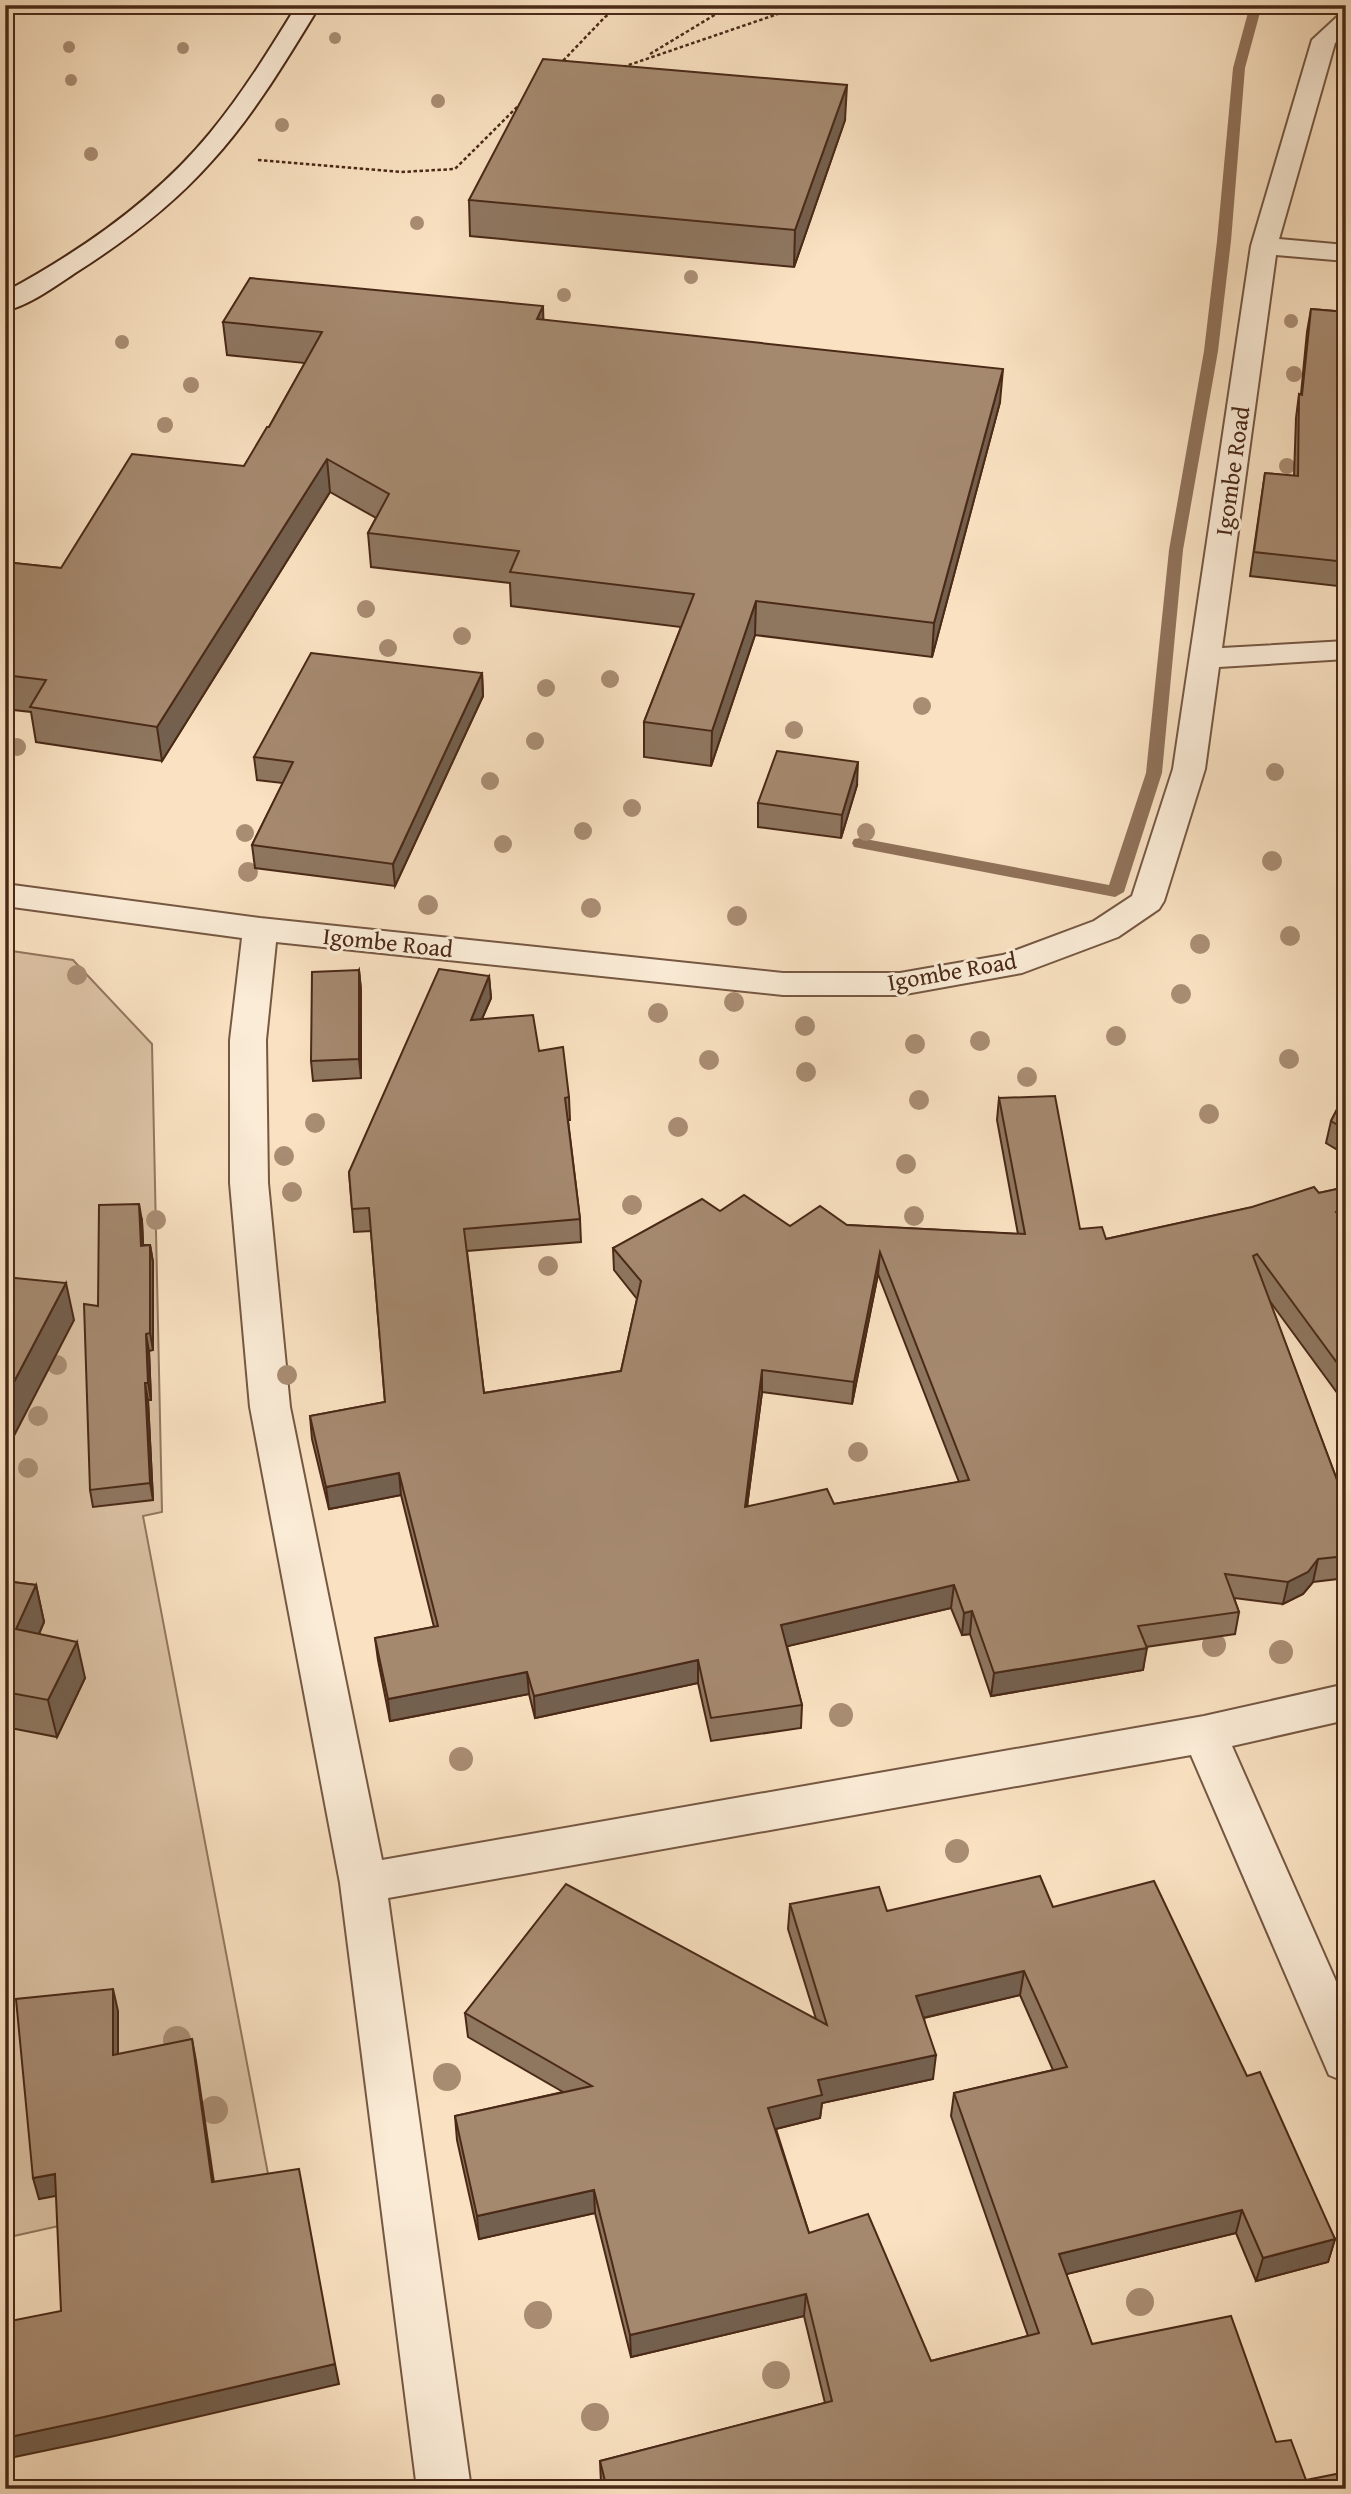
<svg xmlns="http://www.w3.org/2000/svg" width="1351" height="2494" viewBox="0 0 1351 2494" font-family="'Gentium Book Plus',serif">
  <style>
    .green { fill: #dbc2a4; stroke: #92765e; stroke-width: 2 }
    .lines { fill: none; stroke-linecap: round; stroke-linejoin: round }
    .stream { fill: #90725a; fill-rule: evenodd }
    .street-casing { stroke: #765742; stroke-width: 4 }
    .secondary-casing { stroke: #4a2917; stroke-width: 4 }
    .path { stroke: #4a2917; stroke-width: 2.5; stroke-dasharray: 3.5 2.5; stroke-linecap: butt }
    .street { fill: #fbecd7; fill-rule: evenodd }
    .secondary { fill: #fbecd7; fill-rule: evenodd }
    .tree { fill: #a98d73 }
    .wall { fill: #8e765f; stroke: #4a2917; stroke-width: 2; fill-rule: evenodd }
    .shaded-wall { fill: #74604e; stroke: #4a2917; stroke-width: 2 }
    .building { fill: #a5896f; stroke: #4a2917; stroke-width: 2; fill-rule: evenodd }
    .labels { text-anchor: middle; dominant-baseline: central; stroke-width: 6; stroke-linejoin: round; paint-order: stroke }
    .street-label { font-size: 24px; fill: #4a2917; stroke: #fbecd7 }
  </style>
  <rect width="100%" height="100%" fill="#f9e1c1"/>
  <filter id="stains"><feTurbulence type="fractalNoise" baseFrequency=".00286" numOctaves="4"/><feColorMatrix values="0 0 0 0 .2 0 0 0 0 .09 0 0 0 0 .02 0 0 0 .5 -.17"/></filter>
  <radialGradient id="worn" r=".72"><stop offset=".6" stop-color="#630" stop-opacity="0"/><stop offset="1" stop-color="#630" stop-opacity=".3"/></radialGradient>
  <!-- green -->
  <polygon class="green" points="5,950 73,960 152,1044 162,1512 143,1516 269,2179 5,2238"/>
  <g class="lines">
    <!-- stream -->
    <polygon class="stream" points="1250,5 1262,5 1245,68 1231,241 1218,351 1183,550 1162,773 1124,892 1115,897 854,847 852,843 854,839 860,838 1109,885 1146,773 1169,550 1204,351 1217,241 1233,68"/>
    <defs>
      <polygon id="street" points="1346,14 1346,33 1335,43 1279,239 1346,245 1346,261 1276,255 1222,648 1346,641 1346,659 1219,667 1205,769 1164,901 1159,909 1118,937 1022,973 900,995 783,995 276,942 266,1040 268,1183 290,1407 382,1860 1204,1716 1346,1684 1346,1720 1232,1746 1346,2004 1346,2082 1329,2075 1191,1755 388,1898 471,2489 417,2489 340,1883 250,1407 230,1183 230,1040 242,938 5,906 5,884 260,918 783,973 900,973 1003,955 1094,921 1132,896 1173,769 1251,246 1312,40 1338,16"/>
      <path id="secondary" d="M 297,5 L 320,5 C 287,59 254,115 211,162 C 172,206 124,242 75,273 C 54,287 30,305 5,311 L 5,292 C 81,251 155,200 210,133 C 243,93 270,49 297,5 Z"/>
    </defs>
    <!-- street casing -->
    <use href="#street" class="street-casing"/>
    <!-- secondary casing -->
    <use href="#secondary" class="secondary-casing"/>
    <!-- path -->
    <g class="path">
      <polyline points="650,54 731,5"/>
      <polyline points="559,65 605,17 622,5"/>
      <polyline points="623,67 804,5"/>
      <polyline points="258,160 401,172 455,169 520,104"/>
    </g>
    <!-- street -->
    <use href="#street" class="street"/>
    <!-- secondary -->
    <use href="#secondary" class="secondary"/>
  </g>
  <!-- trees -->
  <g class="tree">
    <circle cx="335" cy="38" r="6"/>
    <circle cx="69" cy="47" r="6"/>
    <circle cx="183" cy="48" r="6"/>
    <circle cx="71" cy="80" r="6"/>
    <circle cx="438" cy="101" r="7"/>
    <circle cx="282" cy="125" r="7"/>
    <circle cx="91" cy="154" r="7"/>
    <circle cx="417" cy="223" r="7"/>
    <circle cx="691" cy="277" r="7"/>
    <circle cx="564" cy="295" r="7"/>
    <circle cx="1291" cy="321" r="7"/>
    <circle cx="122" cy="342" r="7"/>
    <circle cx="1294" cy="374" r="8"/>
    <circle cx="191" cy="385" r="8"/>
    <circle cx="165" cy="425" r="8"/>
    <circle cx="1287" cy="466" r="8"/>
    <circle cx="366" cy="609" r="9"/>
    <circle cx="462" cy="636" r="9"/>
    <circle cx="388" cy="648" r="9"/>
    <circle cx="610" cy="679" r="9"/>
    <circle cx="546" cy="688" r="9"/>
    <circle cx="922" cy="706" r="9"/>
    <circle cx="794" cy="730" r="9"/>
    <circle cx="535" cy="741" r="9"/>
    <circle cx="17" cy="747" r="9"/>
    <circle cx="1275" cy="772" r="9"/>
    <circle cx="490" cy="781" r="9"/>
    <circle cx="632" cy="808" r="9"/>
    <circle cx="583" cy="831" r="9"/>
    <circle cx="866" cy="832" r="9"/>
    <circle cx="245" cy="833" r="9"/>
    <circle cx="503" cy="844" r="9"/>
    <circle cx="1272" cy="861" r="10"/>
    <circle cx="248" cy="872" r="10"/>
    <circle cx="428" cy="905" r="10"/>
    <circle cx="591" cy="908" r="10"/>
    <circle cx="737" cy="916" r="10"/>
    <circle cx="1290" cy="936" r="10"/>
    <circle cx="1200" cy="944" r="10"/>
    <circle cx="77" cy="975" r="10"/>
    <circle cx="1181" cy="994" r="10"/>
    <circle cx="734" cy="1002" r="10"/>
    <circle cx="658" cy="1013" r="10"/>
    <circle cx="805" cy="1026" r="10"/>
    <circle cx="1116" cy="1036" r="10"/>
    <circle cx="980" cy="1041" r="10"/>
    <circle cx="915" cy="1044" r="10"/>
    <circle cx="1289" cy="1059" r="10"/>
    <circle cx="709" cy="1060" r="10"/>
    <circle cx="806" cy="1072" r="10"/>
    <circle cx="1027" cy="1077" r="10"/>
    <circle cx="919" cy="1100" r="10"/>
    <circle cx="1209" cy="1114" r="10"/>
    <circle cx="315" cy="1123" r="10"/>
    <circle cx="678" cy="1127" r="10"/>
    <circle cx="284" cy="1156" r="10"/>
    <circle cx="906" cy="1164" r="10"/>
    <circle cx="292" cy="1192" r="10"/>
    <circle cx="632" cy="1205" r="10"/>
    <circle cx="914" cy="1216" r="10"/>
    <circle cx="156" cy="1220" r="10"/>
    <circle cx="548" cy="1266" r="10"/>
    <circle cx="57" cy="1365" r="10"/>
    <circle cx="287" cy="1375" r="10"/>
    <circle cx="38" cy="1416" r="10"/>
    <circle cx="858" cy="1452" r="10"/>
    <circle cx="28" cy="1468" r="10"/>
    <circle cx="1214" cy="1645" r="12"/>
    <circle cx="1281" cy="1652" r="12"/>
    <circle cx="841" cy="1715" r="12"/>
    <circle cx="461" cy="1759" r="12"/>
    <circle cx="957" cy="1851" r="12"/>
    <circle cx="177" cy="2040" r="14"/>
    <circle cx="447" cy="2077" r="14"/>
    <circle cx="214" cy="2110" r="14"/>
    <circle cx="1140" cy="2302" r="14"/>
    <circle cx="538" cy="2315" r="14"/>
    <circle cx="776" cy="2375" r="14"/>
    <circle cx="595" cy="2417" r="14"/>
  </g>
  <!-- wall -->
  <g class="wall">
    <polygon points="845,120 794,267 470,236 469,200"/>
    <polygon points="1311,309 1346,312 1346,587 1250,576 1265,473 1294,476 1296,418 1299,394 1301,394 1307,332"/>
    <polygon points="544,320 1000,402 932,657 755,635 711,766 644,757 644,722 681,627 511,606 510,583 371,567 368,533 376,518 330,492 162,761 36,742 31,712 5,709 5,562 61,568 244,466 269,427 305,363 227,355 223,322"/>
    <polygon points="482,673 483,696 395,886 255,868 252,845 283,783 257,780 254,757"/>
    <polygon points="857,785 841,838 758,827 758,803"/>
    <polygon points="359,970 361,990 361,1078 313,1081 311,1061"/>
    <path d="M 489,976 L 491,998 L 482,1019 L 539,1051 L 569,1097 L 570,1120 L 568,1120 L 580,1219 L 581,1242 L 467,1251 L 484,1393 L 621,1371 L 637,1299 L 614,1270 L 613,1248 L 720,1211 L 790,1226 L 847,1225 L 1018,1234 L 997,1120 L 999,1098 L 1080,1229 L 1106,1239 L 1346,1187 L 1346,1405 L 1269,1300 L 1346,1504 L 1346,1578 L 1313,1582 L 1303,1594 L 1283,1604 L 1234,1598 L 1239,1612 L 1235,1634 L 1146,1647 L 1143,1670 L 991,1696 L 970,1634 L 962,1635 L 951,1608 L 787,1646 L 802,1705 L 801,1728 L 711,1741 L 698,1683 L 535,1718 L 529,1694 L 390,1721 L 378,1660 L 375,1638 L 434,1627 L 401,1495 L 329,1509 L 312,1439 L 310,1416 L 385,1402 L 371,1231 L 354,1232 L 349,1172 ZM 878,1274 L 959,1482 L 834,1504 L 747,1506 L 762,1392 L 852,1404 Z"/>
    <polygon points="1346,1092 1346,1155 1326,1143 1331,1121"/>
    <polygon points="142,1221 143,1245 150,1245 153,1262 153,1350 149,1351 151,1400 148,1400 153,1500 93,1507 90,1490 98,1306"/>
    <polygon points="5,1581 36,1585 44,1622 39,1634 85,1678 57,1737 5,1727"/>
    <path d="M 790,1904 L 887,1911 L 1053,1907 L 1247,2076 L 1335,2239 L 1328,2262 L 1256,2281 L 1236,2233 L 1066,2274 L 1092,2344 L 1276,2442 L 1306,2480 L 1346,2489 L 602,2489 L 601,2483 L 600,2461 L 825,2403 L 804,2316 L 631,2357 L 595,2213 L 479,2239 L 457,2140 L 455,2116 L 563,2092 L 468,2037 L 465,2013 L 816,2019 L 788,1929 ZM 1020,1995 L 1053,2070 L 954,2093 L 951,2116 L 1028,2336 L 931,2361 L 809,2233 L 776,2129 L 820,2118 L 822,2103 L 933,2079 L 924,2018 Z"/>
  </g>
  <!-- shaded-wall -->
  <g class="shaded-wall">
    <polygon points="847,85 845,120 794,267 795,230"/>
    <polygon points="543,306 544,339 537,319"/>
    <polygon points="1003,369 1000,402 932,657 934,623"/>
    <polygon points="327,459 330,492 162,761 157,727"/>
    <polygon points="756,601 755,635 711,766 712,731"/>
    <polygon points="482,673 483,696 395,886 393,864"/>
    <polygon points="858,762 857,785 841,838 842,815"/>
    <polygon points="359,970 361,990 361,1078 359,1059"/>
    <polygon points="489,976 491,998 472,1042 471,1020"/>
    <polygon points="139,1204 142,1221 144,1263 141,1246"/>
    <polygon points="1346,1207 1346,1227 1336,1212"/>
    <polygon points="150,1245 153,1262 153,1350 150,1333"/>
    <polygon points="880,1252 878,1274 852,1404 854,1382"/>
    <polygon points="66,1283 74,1320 5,1453 5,1399"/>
    <polygon points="146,1334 149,1351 151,1400 148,1383"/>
    <polygon points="762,1370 762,1392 744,1530 745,1507"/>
    <polygon points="145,1383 148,1400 153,1500 150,1483"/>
    <polygon points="399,1473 401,1495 329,1509 326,1487"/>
    <polygon points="1318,1559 1313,1582 1303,1594 1283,1604 1288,1582"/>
    <polygon points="36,1585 44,1622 25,1666 16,1629"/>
    <polygon points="954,1585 951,1608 780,1648 781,1625"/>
    <polygon points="972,1611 970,1634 962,1635 964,1613"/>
    <polygon points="77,1642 85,1678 57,1737 48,1700"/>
    <polygon points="1147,1648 1143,1670 991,1696 994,1673"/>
    <polygon points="698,1660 698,1683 535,1718 534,1696"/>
    <polygon points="527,1672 529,1694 390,1721 388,1699"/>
    <polygon points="1024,1971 1020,1995 914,2020 916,1996"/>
    <polygon points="113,1989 118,2011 118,2077 113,2055"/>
    <polygon points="192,2039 196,2061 217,2203 212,2182"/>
    <polygon points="936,2055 933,2079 822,2103 820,2118 767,2131 768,2108 818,2080"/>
    <polygon points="55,2174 61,2195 39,2199 33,2178"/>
    <polygon points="594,2190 595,2213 479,2239 477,2216"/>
    <polygon points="1242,2210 1236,2233 1055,2277 1059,2254"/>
    <polygon points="1335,2239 1328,2262 1256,2281 1263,2258"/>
    <polygon points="806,2294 804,2316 631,2357 630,2335"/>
    <polygon points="335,2364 339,2384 110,2437 5,2459 5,2438"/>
  </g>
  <!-- building -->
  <g class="building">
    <polygon points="543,59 847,85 795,230 469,200"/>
    <polygon points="250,278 543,306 537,319 1003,369 934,623 756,601 712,731 644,722 694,594 510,572 519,551 368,533 389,494 327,459 157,727 30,707 46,680 5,675 5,562 61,568 132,454 244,466 267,427 269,427 322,332 223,322"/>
    <polygon points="1311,309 1346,312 1346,562 1254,552 1265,473 1298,476 1299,394 1302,395"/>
    <polygon points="311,653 482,673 393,864 252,845 293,762 254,757"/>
    <polygon points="777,751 858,762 842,815 758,803"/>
    <path d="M 439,969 L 489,976 L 471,1020 L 533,1015 L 539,1051 L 563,1047 L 569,1097 L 565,1098 L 580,1219 L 464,1229 L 484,1393 L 621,1371 L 641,1281 L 613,1248 L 702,1199 L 720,1211 L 744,1195 L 790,1226 L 820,1206 L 847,1225 L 1025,1234 L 999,1098 L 1055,1096 L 1080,1229 L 1102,1227 L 1106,1239 L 1252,1207 L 1314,1187 L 1319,1193 L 1346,1187 L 1346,1207 L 1336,1212 L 1346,1223 L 1346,1375 L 1257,1254 L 1253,1256 L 1346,1504 L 1346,1556 L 1318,1559 L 1308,1572 L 1288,1582 L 1225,1574 L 1239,1612 L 1138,1626 L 1147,1648 L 994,1673 L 972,1611 L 964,1613 L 954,1585 L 781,1625 L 802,1705 L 711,1718 L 698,1660 L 534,1696 L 527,1672 L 388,1699 L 375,1638 L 438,1626 L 399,1473 L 326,1487 L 310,1416 L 385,1402 L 369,1208 L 352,1209 L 349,1172 ZM 880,1252 L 969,1480 L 834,1504 L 827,1489 L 745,1507 L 762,1370 L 854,1382 Z"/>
    <polygon points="359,970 359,1059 311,1061 312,972"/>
    <polygon points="1346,1092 1346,1130 1331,1121"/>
    <polygon points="139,1204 141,1246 150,1245 150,1333 146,1334 148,1383 145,1383 150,1483 90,1490 84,1304 98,1306 99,1205"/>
    <polygon points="5,1277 66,1283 5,1399"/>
    <polygon points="5,1581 36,1585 16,1629 77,1642 48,1700 5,1692"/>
    <path d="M 1040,1876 L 1053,1907 L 1154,1881 L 1247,2076 L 1260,2072 L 1335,2239 L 1263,2258 L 1242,2210 L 1059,2254 L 1092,2344 L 1231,2316 L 1276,2442 L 1291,2440 L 1306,2480 L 1346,2472 L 1346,2489 L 607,2489 L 600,2461 L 832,2401 L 806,2294 L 630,2335 L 594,2190 L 477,2216 L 455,2116 L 592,2086 L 465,2013 L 566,1884 L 827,2025 L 790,1904 L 879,1887 L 887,1911 ZM 1024,1971 L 1067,2067 L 954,2093 L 1039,2333 L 931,2361 L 868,2214 L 809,2233 L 768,2108 L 822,2095 L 818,2080 L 936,2055 L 916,1996 Z"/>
    <polygon points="113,1989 113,2055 192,2039 212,2182 299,2169 335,2364 104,2417 5,2438 5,2322 61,2311 55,2174 33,2178 16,1999"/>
  </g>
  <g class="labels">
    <!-- street labels -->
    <g class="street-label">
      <text transform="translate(1232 471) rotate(-82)">Igombe Road</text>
      <text transform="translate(388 942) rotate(6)">Igombe Road</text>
      <text transform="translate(952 971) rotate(-10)">Igombe Road</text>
    </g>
  </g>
  <!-- margin -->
  <rect width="1351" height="2494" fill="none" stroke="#f9e1c1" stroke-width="28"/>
  <rect x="7" y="7" width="1337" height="2480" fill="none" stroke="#4a2917" stroke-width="3.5"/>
  <rect x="14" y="14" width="1323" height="2466" fill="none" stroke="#4a2917" stroke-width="2"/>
  <rect width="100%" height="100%" filter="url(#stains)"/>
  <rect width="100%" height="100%" fill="url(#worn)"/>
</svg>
